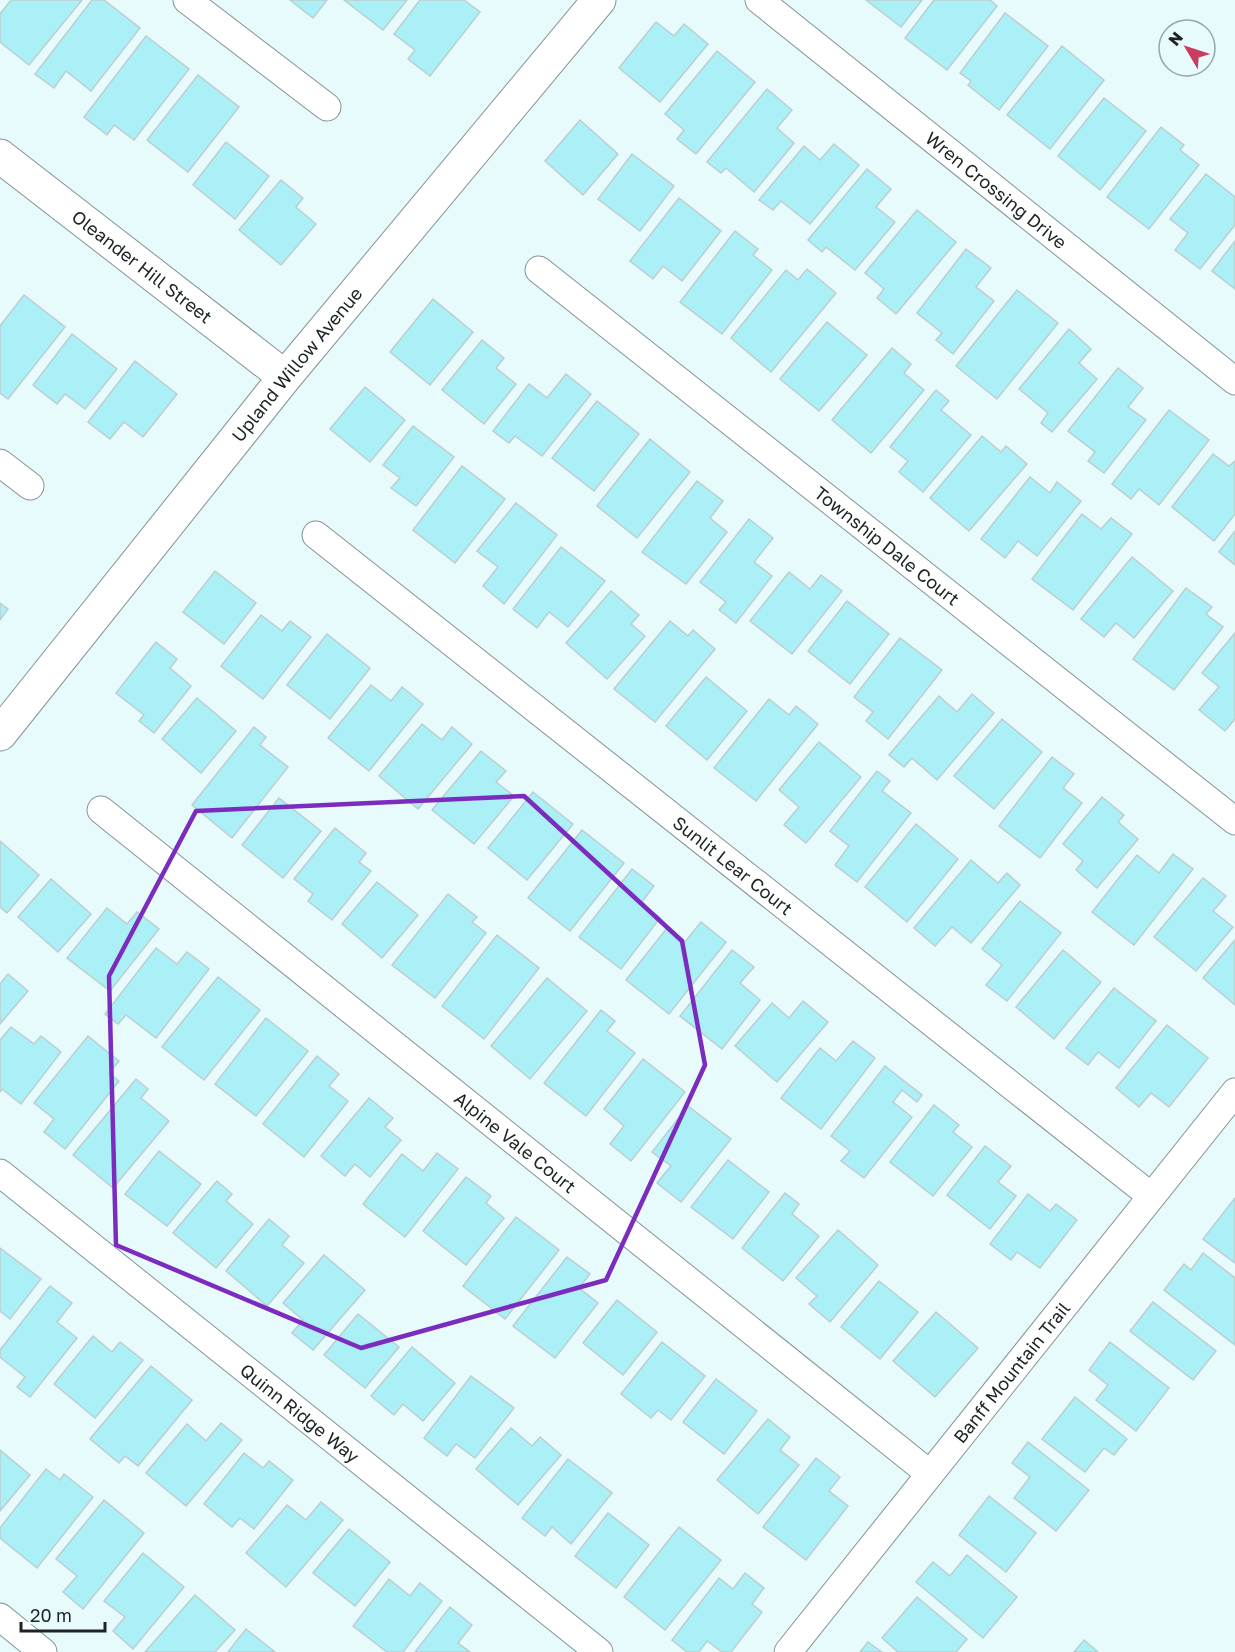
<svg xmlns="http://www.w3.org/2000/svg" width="1235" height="1652" viewBox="0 0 1235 1652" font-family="'Golos Text',sans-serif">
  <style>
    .building { fill: #acf0f7; stroke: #bbced0; stroke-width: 1.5 }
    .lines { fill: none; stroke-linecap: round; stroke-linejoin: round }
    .street-casing { stroke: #839496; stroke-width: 29 }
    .secondary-casing { stroke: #839496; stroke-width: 35 }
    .street { stroke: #fff; stroke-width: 27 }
    .secondary { stroke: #fff; stroke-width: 33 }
    .marked { fill: none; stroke: #7b2cbf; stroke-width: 4.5; stroke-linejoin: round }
    .labels { text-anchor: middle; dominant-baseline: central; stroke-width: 5; stroke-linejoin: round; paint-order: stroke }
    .street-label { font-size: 18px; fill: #1d2425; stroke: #e7fbfd }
  </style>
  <rect width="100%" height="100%" fill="#e7fbfd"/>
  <!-- building -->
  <g class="building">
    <polygon points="11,0 82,0 29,65 0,42 0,14"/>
    <polygon points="92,0 104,0 140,28 91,91 66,71 54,88 35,74"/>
    <polygon points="290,0 327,0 313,18"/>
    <polygon points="344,0 407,0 383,30"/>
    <polygon points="420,0 464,0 480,12 430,76 408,59 415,50 394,34"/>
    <polygon points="866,0 922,0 901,27"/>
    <polygon points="934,0 990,0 997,6 947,70 905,38"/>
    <polygon points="1005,13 1048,46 999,110 968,85 971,81 960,73"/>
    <polygon points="656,22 674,36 684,24 708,44 660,102 619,68"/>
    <polygon points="146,36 189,69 134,140 114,125 107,135 84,117"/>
    <polygon points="1062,46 1104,80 1050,149 1007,115"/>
    <polygon points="717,51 755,82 696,154 677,139 684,130 665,114"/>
    <polygon points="198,75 239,107 188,172 147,140"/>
    <polygon points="767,89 792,110 777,128 794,143 754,192 726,168 721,173 707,162"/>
    <polygon points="1104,98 1146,131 1100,190 1058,156"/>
    <polygon points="580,120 618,154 583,195 545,161"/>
    <polygon points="1161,127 1184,145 1180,150 1199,165 1149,229 1107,197"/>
    <polygon points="226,142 269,176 235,219 193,185"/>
    <polygon points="834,144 859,165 810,224 781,201 773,210 759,200 804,146 820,160"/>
    <polygon points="632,154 674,186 640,231 598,199"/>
    <polygon points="867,169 891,189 876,207 895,222 855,270 826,247 822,252 808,240"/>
    <polygon points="1206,174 1235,197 1235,225 1200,269 1175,250 1188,233 1170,219"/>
    <polygon points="281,180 303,198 296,207 316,224 281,265 239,230"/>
    <polygon points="679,198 721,231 682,281 663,266 653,279 630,261"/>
    <polygon points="917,210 956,242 896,314 877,298 884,289 865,273"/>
    <polygon points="735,231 758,249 753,255 772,270 722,334 680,302"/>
    <polygon points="1235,241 1235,289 1212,271"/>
    <polygon points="966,249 991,268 976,287 994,301 953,354 936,340 942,333 917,313"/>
    <polygon points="807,269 836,293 771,372 731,338 786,270 798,280"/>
    <polygon points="1017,290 1058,323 997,399 956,366"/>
    <polygon points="24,295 65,327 8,399 0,393 0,326"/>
    <polygon points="433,299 473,332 430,385 390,352"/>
    <polygon points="827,322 867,355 819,411 780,379"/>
    <polygon points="1069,329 1091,349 1079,363 1097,379 1052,432 1041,423 1048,413 1019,389"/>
    <polygon points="72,334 117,369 85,409 65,394 57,404 33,385"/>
    <polygon points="482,340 504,358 496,368 516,384 484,424 442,390"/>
    <polygon points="892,348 911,364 904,373 924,390 871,453 832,420"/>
    <polygon points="135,361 177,394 143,437 124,422 110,439 88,422"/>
    <polygon points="1118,368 1143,388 1128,407 1146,420 1104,473 1088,461 1095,452 1068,431"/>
    <polygon points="566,374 591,394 542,456 515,436 509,443 493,431 529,384 547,398"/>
    <polygon points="365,387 405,420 370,462 330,429"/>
    <polygon points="936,390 949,401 941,410 971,435 923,492 899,472 908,461 890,447"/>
    <polygon points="597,401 639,434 594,491 552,458"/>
    <polygon points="1169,410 1209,440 1159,505 1139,489 1131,499 1112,484"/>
    <polygon points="413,426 454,457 416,506 391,488 400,478 383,465"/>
    <polygon points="982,436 1001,452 1006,446 1027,464 969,531 930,498"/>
    <polygon points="650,439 690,472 637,538 597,506"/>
    <polygon points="1213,454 1229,466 1235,461 1235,514 1214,541 1172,507"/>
    <polygon points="462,466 505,499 455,563 413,530"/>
    <polygon points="1030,477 1050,493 1057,482 1081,501 1037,556 1018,541 1005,558 981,539"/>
    <polygon points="697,481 723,501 710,518 727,532 686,584 642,552"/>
    <polygon points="516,503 557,535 504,604 483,586 498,567 477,551"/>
    <polygon points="1082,514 1101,529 1111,518 1132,534 1073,610 1032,579"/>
    <polygon points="749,519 773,538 754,562 772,576 736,623 719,610 726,602 700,582"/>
    <polygon points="1235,531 1235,565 1219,552"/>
    <polygon points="561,547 605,581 568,627 549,612 537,628 513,609"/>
    <polygon points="1132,557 1173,591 1134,638 1116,623 1104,637 1081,619"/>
    <polygon points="215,571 256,603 224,644 183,612"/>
    <polygon points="789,572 810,589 821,575 842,591 792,654 750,621"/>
    <polygon points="1186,588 1212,607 1206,614 1223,627 1174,690 1133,659"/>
    <polygon points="611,591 639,615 631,624 645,636 607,679 566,643"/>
    <polygon points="847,601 889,634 850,684 808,651"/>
    <polygon points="0,603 8,609 0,620"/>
    <polygon points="261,615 282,631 290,621 311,637 263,699 221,666"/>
    <polygon points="670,621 688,636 693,630 715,649 655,722 614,689"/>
    <polygon points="1235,633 1235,719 1225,731 1199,710 1219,687 1202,673"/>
    <polygon points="327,634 370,668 330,719 287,685"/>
    <polygon points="900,638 942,670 888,739 866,721 873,712 854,697"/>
    <polygon points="156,642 177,659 170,668 191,686 154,733 139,721 144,715 116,693"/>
    <polygon points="706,677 747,711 707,760 666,726"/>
    <polygon points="371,685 391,701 402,687 423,704 369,771 328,738"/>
    <polygon points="972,694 994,713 937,780 912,758 904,767 889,755 939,696 957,712"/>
    <polygon points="197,698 236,731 201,773 162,739"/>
    <polygon points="769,699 789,715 796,706 818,724 756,801 714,768"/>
    <polygon points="1002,719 1042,752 994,809 954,776"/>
    <polygon points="422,724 442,740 452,727 472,744 418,809 379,776"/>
    <polygon points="254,727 266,737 260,745 288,767 232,838 192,805"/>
    <polygon points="819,742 861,777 806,843 784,825 799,807 779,790"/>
    <polygon points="481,751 506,771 496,782 514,796 474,844 432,810"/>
    <polygon points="1052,757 1074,774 1063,788 1082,803 1040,858 999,826"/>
    <polygon points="877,771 890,781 882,791 911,813 857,882 835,865 849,846 830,831"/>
    <polygon points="533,792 573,824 527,880 488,848"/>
    <polygon points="1102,797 1124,815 1118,822 1138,839 1097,888 1076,870 1083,861 1063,844"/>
    <polygon points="279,798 321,831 283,878 242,845"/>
    <polygon points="916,824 958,859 907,922 865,887"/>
    <polygon points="335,828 366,853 359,862 371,871 332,920 308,901 313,894 294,879"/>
    <polygon points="582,830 624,863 570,931 528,898"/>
    <polygon points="0,841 39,875 7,913 0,907"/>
    <polygon points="1173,854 1193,869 1134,945 1092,912 1137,855 1159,873"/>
    <polygon points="971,860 998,883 1007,873 1020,885 971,943 952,927 935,946 914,928"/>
    <polygon points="632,869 654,886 641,903 660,918 621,969 579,937"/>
    <polygon points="1203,878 1226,896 1213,911 1233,927 1196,971 1154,937"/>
    <polygon points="51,879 91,914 58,952 18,917"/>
    <polygon points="377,882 418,915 382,958 342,924"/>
    <polygon points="448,894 477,917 472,922 486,933 435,998 392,965"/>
    <polygon points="1020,901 1061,933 1007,1001 986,985 1002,965 982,949"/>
    <polygon points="107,908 127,924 137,912 159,929 110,991 67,958"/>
    <polygon points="701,922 726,942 669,1014 626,980 667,928 685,942"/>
    <polygon points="497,935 539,968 484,1039 442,1006"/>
    <polygon points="1235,940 1235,1005 1203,978"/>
    <polygon points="156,948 177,964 187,952 209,969 156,1038 126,1015 118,1024 105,1014"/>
    <polygon points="732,950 754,967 740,983 760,1000 722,1049 680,1016"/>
    <polygon points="1063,950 1101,982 1054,1039 1016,1007"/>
    <polygon points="8,974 28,991 0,1024 0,984"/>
    <polygon points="218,977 260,1010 204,1080 162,1047"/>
    <polygon points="547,978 587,1011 530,1079 491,1046"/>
    <polygon points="1114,988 1156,1021 1119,1068 1098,1052 1088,1065 1066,1048"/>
    <polygon points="803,1001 828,1022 777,1082 735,1046 772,1003 789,1018"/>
    <polygon points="601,1010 615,1021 607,1031 635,1053 586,1116 544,1083"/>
    <polygon points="266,1018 308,1051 256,1116 215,1084"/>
    <polygon points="1167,1025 1208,1058 1169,1107 1151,1093 1139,1107 1116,1088"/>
    <polygon points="11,1027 34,1044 41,1036 61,1052 21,1104 2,1089 0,1092 0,1040"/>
    <polygon points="88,1036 119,1061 109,1073 119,1081 65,1149 44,1132 54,1119 34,1103"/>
    <polygon points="853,1041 875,1058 821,1129 781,1098 820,1048 836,1061"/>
    <polygon points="317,1056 339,1074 329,1086 348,1101 304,1157 263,1124"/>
    <polygon points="643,1059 685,1092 631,1161 610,1144 624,1126 604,1109"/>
    <polygon points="885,1066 922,1095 917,1102 902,1090 893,1102 912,1117 864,1178 841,1161 850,1151 831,1136"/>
    <polygon points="136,1079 148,1089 141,1098 169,1121 113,1188 73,1155"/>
    <polygon points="369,1098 393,1118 385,1127 401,1140 370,1177 355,1164 345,1176 321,1156"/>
    <polygon points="934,1105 959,1125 953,1132 972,1147 933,1196 890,1162"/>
    <polygon points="688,1106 731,1139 681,1202 657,1183 671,1166 652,1152"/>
    <polygon points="985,1146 1011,1166 998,1182 1016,1196 990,1229 947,1195"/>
    <polygon points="159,1151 201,1184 167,1226 125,1194"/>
    <polygon points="437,1153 458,1169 405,1237 363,1204 402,1154 423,1171"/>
    <polygon points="728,1160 769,1192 733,1239 691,1207"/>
    <polygon points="466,1177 491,1196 486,1203 504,1218 466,1265 423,1231"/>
    <polygon points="217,1181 232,1194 226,1201 253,1224 216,1268 173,1233"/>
    <polygon points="785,1193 799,1204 792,1214 819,1236 783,1281 742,1248"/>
    <polygon points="1028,1194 1050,1211 1056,1204 1077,1220 1040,1268 1017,1252 1011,1260 990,1244"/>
    <polygon points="1235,1198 1235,1263 1203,1239"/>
    <polygon points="516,1217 559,1250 505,1319 463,1286"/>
    <polygon points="269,1219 289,1236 282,1245 304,1263 267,1306 226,1271"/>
    <polygon points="838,1230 878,1265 830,1322 809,1304 817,1296 796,1278"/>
    <polygon points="0,1248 41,1279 10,1319 0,1311"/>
    <polygon points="1203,1253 1235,1278 1235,1345 1164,1290 1184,1264 1191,1270"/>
    <polygon points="324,1255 365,1290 313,1350 292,1333 303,1320 283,1303"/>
    <polygon points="567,1257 590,1274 579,1288 598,1303 555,1358 513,1326"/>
    <polygon points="879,1281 918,1312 880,1359 841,1327"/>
    <polygon points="50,1286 72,1303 57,1322 77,1338 30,1397 17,1387 25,1377 0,1357 0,1350"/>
    <polygon points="617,1300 657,1332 623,1375 583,1343"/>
    <polygon points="1153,1302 1216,1351 1193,1380 1130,1331"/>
    <polygon points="936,1312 978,1348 935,1397 893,1361"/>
    <polygon points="358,1314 399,1347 365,1388 324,1355"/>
    <polygon points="93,1336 112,1352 120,1342 143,1360 95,1418 54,1384"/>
    <polygon points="662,1342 705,1376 671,1420 658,1410 651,1418 621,1394"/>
    <polygon points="1110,1342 1169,1388 1136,1431 1096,1400 1108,1385 1089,1370"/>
    <polygon points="412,1347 455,1383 423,1421 403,1404 394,1415 371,1396"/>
    <polygon points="151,1366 192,1400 138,1466 125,1456 119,1463 90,1439"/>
    <polygon points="471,1376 514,1408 475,1458 456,1444 447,1456 424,1438"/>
    <polygon points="716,1379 757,1411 724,1454 683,1422"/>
    <polygon points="1075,1397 1127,1439 1114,1455 1104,1448 1085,1472 1042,1439"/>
    <polygon points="768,1419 790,1437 780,1450 799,1465 758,1514 717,1480"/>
    <polygon points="221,1423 242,1440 186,1506 146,1473 187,1424 206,1441"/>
    <polygon points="511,1428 532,1446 540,1437 561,1455 518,1505 476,1469"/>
    <polygon points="1028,1442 1089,1490 1056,1531 1014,1498 1030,1477 1012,1463"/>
    <polygon points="0,1450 30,1475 0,1511"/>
    <polygon points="244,1453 263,1468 269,1461 293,1480 254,1529 240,1518 232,1527 204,1504"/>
    <polygon points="816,1458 840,1477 829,1491 848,1506 806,1560 763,1527"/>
    <polygon points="568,1459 612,1493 571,1544 552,1527 545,1536 522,1518"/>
    <polygon points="46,1469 60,1480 64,1474 93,1497 37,1568 0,1538 0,1528"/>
    <polygon points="989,1496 1036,1533 1006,1572 959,1535"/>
    <polygon points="104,1500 144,1533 83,1609 63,1592 77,1576 56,1559"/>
    <polygon points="321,1502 343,1520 286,1587 246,1553 287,1505 306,1520"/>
    <polygon points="608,1513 649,1545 616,1588 575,1556"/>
    <polygon points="679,1527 721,1560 665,1630 624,1597"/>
    <polygon points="349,1529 390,1562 355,1606 313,1573"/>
    <polygon points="143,1553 184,1587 133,1649 113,1631 125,1617 104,1601"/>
    <polygon points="967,1555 1017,1597 983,1638 916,1582 933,1562 950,1576"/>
    <polygon points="745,1573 764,1588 752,1604 762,1612 731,1652 722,1652 707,1641 699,1652 687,1652 672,1640 719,1578 733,1589"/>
    <polygon points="389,1579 410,1596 420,1583 442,1601 403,1652 387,1652 353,1626"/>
    <polygon points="195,1595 235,1630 215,1652 145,1652"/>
    <polygon points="917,1597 967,1639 956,1652 898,1652 882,1638"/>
    <polygon points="450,1607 472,1625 458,1643 470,1652 415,1652"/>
    <polygon points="246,1629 275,1652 228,1652"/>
    <polygon points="1084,1640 1098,1652 1074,1652"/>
    <polygon points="868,1642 882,1652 860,1652"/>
  </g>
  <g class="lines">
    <defs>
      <g id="street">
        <polyline points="187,0 327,107"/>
        <path id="s1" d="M 759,0 L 1235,381"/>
        <path id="s2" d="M 539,270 L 1235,821"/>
        <polyline points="0,463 30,486"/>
        <path id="s3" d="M 316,535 L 1151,1196"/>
        <path id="s4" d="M 101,810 L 930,1474"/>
        <path id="s5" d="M 0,1173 L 599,1652"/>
        <polyline points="0,1617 43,1652"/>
        <path id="s6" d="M 788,1652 L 1235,1092"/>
      </g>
      <g id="secondary">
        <path id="s7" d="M 0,156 L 285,377"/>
        <path id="s8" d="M 0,734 L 285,377 L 599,0"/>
      </g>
    </defs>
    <!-- street casing -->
    <use href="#street" class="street-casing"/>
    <!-- secondary casing -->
    <use href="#secondary" class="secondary-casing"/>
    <!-- street -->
    <use href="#street" class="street"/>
    <!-- secondary -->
    <use href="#secondary" class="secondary"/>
  </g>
  <!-- marked area -->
  <path class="marked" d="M 524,796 L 682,941 L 705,1065 L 606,1280 L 361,1348 L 116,1245 L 109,976 L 196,811 Z"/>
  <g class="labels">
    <!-- street labels -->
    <g class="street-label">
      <text stroke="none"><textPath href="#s1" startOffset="304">Wren Crossing Drive</textPath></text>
      <text stroke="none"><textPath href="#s7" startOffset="180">Oleander Hill Street</textPath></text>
      <text stroke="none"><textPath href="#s8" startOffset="474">Upland Willow Avenue</textPath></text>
      <text stroke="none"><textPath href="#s2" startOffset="444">Township Dale Court</textPath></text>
      <text stroke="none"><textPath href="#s3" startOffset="532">Sunlit Lear Court</textPath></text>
      <text stroke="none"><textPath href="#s4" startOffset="531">Alpine Vale Court</textPath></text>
      <text stroke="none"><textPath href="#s6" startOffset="358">Banff Mountain Trail</textPath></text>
      <text stroke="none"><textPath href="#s5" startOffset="384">Quinn Ridge Way</textPath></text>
    </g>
  </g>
  <!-- north arrow -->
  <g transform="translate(1187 48) rotate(309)"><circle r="28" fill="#e7fbfd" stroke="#96a5a7" stroke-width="1.5"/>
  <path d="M0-4.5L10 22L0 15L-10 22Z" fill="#cb3c62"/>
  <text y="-9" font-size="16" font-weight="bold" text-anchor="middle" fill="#1d2425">N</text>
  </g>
  <!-- scale -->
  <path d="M21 1622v9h84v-9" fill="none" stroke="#1d2425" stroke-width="3"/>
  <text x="30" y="1622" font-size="18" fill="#1d2425" stroke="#e7fbfd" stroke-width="4.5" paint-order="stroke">20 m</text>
</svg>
